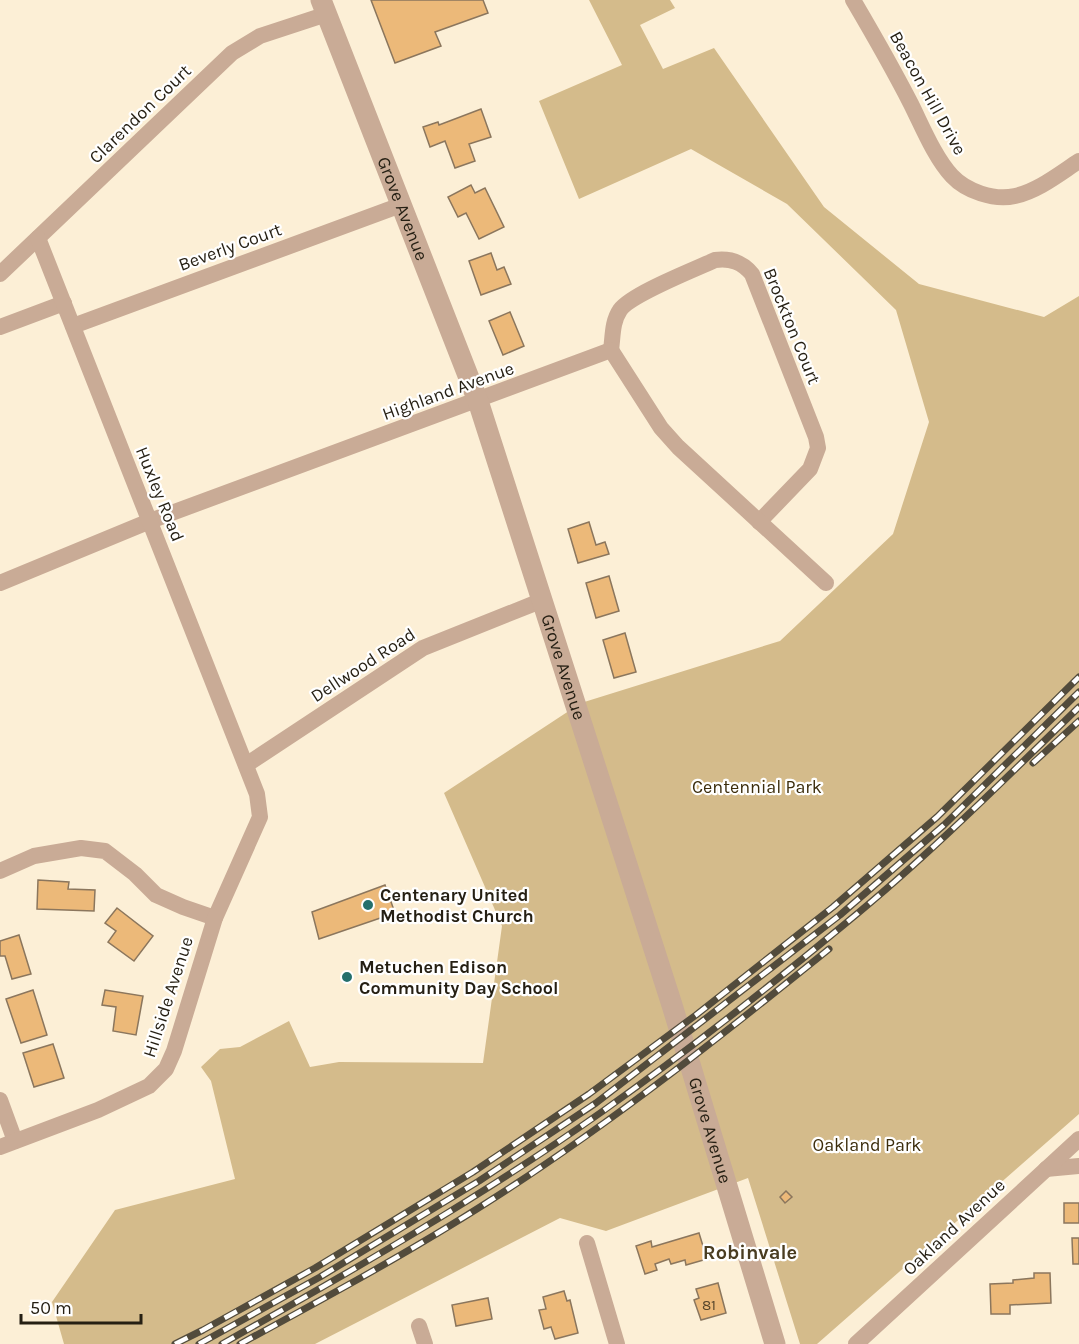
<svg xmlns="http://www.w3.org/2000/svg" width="1079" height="1344" viewBox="0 0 1079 1344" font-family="Karla,sans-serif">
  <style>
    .green { fill: #d4bb8b }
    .building { fill: #ecb979; stroke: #8b765d; stroke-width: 1.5 }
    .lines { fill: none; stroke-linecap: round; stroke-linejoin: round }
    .minor { stroke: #c9ab96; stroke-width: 16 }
    .tertiary { stroke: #c9ab96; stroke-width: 21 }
    .rail-casing { stroke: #524b3c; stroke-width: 7 }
    .rail { stroke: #fff; stroke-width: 4.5; stroke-dasharray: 14; stroke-linecap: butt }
    .poi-dot { fill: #246f6c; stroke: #fff; stroke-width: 2 }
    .labels { text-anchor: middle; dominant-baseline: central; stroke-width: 4.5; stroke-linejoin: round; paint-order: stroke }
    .number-label { font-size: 15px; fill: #57462c }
    .street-label { font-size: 18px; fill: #251f13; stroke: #fff }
    .park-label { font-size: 18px; fill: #3c2d0c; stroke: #fff }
    .poi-label { font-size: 18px; font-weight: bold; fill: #251f13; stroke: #fff; text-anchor: start }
    .neighbourhood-label { font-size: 20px; font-weight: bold; fill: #4a3d22; stroke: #fff }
  </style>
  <rect width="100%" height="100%" fill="#fcefd6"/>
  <!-- green -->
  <polygon class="green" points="589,0 670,0 675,8 640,25 663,69 714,48 824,207 919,284 1044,317 1079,296 1079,1114 817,1344 800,1344 748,1178 606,1231 560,1218 315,1344 64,1344 52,1302 115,1210 235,1179 211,1081 201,1067 220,1049 240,1047 289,1021 310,1067 339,1062 483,1063 502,926 444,793 581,703 780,641 893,534 929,422 896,310 787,204 691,149 579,199 539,101 622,65"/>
  <!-- building -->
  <g class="building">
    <polygon points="371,0 483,0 488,13 435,32 441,46 395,63"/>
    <polygon points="481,109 491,137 469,144 475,161 455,168 445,141 430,147 423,127 438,122 439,125"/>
    <polygon points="471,185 475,193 485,188 504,227 479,239 466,213 458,217 448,197"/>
    <polygon points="491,253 497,270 504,267 511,284 481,295 469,261"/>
    <polygon points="510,312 524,346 503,355 489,321"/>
    <polygon points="589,522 596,545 605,542 609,554 578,563 568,529"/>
    <polygon points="609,576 619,611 596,618 586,583"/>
    <polygon points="625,633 636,672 614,678 603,640"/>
    <polygon points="38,880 69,882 68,889 95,890 94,911 37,909"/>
    <polygon points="385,885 395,913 319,939 312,912"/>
    <polygon points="117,908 153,936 134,961 108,942 116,931 105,923"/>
    <polygon points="19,935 31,974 12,979 5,956 0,956 0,941"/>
    <polygon points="33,990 47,1035 21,1043 6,999"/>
    <polygon points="105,990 143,996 136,1035 113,1031 116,1007 102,1005"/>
    <polygon points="53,1044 64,1078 34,1087 23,1053"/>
    <polygon points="786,1191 792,1197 785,1203 780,1197"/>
    <rect x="1064" y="1203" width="15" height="20"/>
    <polygon points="699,1233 707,1259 686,1265 685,1260 671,1264 669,1259 655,1264 657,1270 645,1274 636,1246 651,1241 652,1247"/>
    <polygon points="1072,1238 1079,1238 1079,1264 1073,1264"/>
    <polygon points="1034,1273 1050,1273 1051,1303 1010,1305 1010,1314 991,1314 990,1284 1013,1283 1013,1280 1034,1278"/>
    <polygon points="718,1283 726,1313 701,1320 694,1300 699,1298 696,1289"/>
    <polygon points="564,1291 567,1301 570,1300 578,1333 555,1339 551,1327 544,1329 539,1310 546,1309 543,1297"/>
    <polygon points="488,1298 492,1319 456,1326 452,1305"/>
  </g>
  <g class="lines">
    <!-- minor -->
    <g class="minor">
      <path d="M 853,0 C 873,34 893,69 911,104 C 922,126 935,158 952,176 C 966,191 994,201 1015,196 C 1038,191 1059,174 1079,161"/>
      <polyline points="0,274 232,53 260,36 327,14"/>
      <polyline points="73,326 401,205"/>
      <polyline points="0,327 64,303"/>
      <path d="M 611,350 C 613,336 612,322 620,310 C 631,294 696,269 715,260 C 731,258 742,262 752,274 L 816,437 L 818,448 L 810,469 L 759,522"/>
      <polyline points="0,583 150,521 611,350 661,428 678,447 826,583"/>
      <polyline points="246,765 423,648 543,600"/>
      <polyline points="0,871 34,856 81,848 105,851 135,874 156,895 183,907 215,918"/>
      <polyline points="0,1100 15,1141"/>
      <polyline points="0,1147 98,1110 149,1086 166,1069 174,1051 215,918 260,817 257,794 38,238"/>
      <polyline points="1046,1169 1079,1166"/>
      <polyline points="587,1243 617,1344"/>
      <polyline points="419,1326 425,1344"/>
      <polyline points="856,1344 1079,1139"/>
    </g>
    <!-- tertiary -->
    <path class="tertiary" id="s1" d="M 321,0 L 478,401 L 672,1005 L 775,1344"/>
    <defs>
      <g id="rail">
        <polyline points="1033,763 1079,721"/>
        <polyline points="175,1344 203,1330 315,1268 473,1172 589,1094 696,1015 833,907 937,817 1079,677"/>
        <polyline points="199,1344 320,1277 479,1181 596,1103 840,915 944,825 1079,692"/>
        <path d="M 222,1344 C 352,1271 481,1197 603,1111 C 686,1052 768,988 846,923 C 928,856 1003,781 1079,707"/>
        <path d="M 240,1344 C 325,1298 410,1252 491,1200 C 610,1124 720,1037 829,949"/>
      </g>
    </defs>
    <!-- rail casing -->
    <use href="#rail" class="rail-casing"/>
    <!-- rail -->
    <use href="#rail" class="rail"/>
  </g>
  <!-- markers -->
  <g class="poi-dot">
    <circle cx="368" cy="905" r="6"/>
    <circle cx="347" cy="977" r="6"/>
  </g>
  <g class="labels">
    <!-- number labels -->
    <g class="number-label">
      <text x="709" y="1305">81</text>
    </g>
    <!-- street labels -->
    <g class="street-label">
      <text transform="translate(928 93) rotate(61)">Beacon Hill Drive</text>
      <text transform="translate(140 114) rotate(-44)">Clarendon Court</text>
      <text stroke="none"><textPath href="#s1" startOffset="224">Grove Avenue</textPath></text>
      <text transform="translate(230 247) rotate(-20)">Beverly Court</text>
      <text transform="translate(792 326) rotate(68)">Brockton Court</text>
      <text transform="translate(448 391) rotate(-20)">Highland Avenue</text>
      <text transform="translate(160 494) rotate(68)">Huxley Road</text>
      <text transform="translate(363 665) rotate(-33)">Dellwood Road</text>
      <text stroke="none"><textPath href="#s1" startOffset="710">Grove Avenue</textPath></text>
      <text transform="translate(168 997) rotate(-72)">Hillside Avenue</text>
      <text stroke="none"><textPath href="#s1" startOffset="1196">Grove Avenue</textPath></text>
      <text transform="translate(954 1227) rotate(-43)">Oakland Avenue</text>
    </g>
    <!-- park labels -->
    <g class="park-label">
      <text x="757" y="787">Centennial Park</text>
      <text x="867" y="1145">Oakland Park</text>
    </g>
    <!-- poi labels -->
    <g class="poi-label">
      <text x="380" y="895">Centenary United<tspan x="380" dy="21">Methodist Church</tspan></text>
      <text x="359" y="967">Metuchen Edison<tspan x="359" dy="21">Community Day School</tspan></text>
    </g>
    <!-- neighbourhood labels -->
    <g class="neighbourhood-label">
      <text x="750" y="1252">Robinvale</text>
    </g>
  </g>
  <!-- scale -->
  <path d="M21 1314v9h120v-9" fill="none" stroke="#251f13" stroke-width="3"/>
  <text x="30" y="1314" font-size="18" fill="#251f13" stroke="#ffffff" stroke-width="4.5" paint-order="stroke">50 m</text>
</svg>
